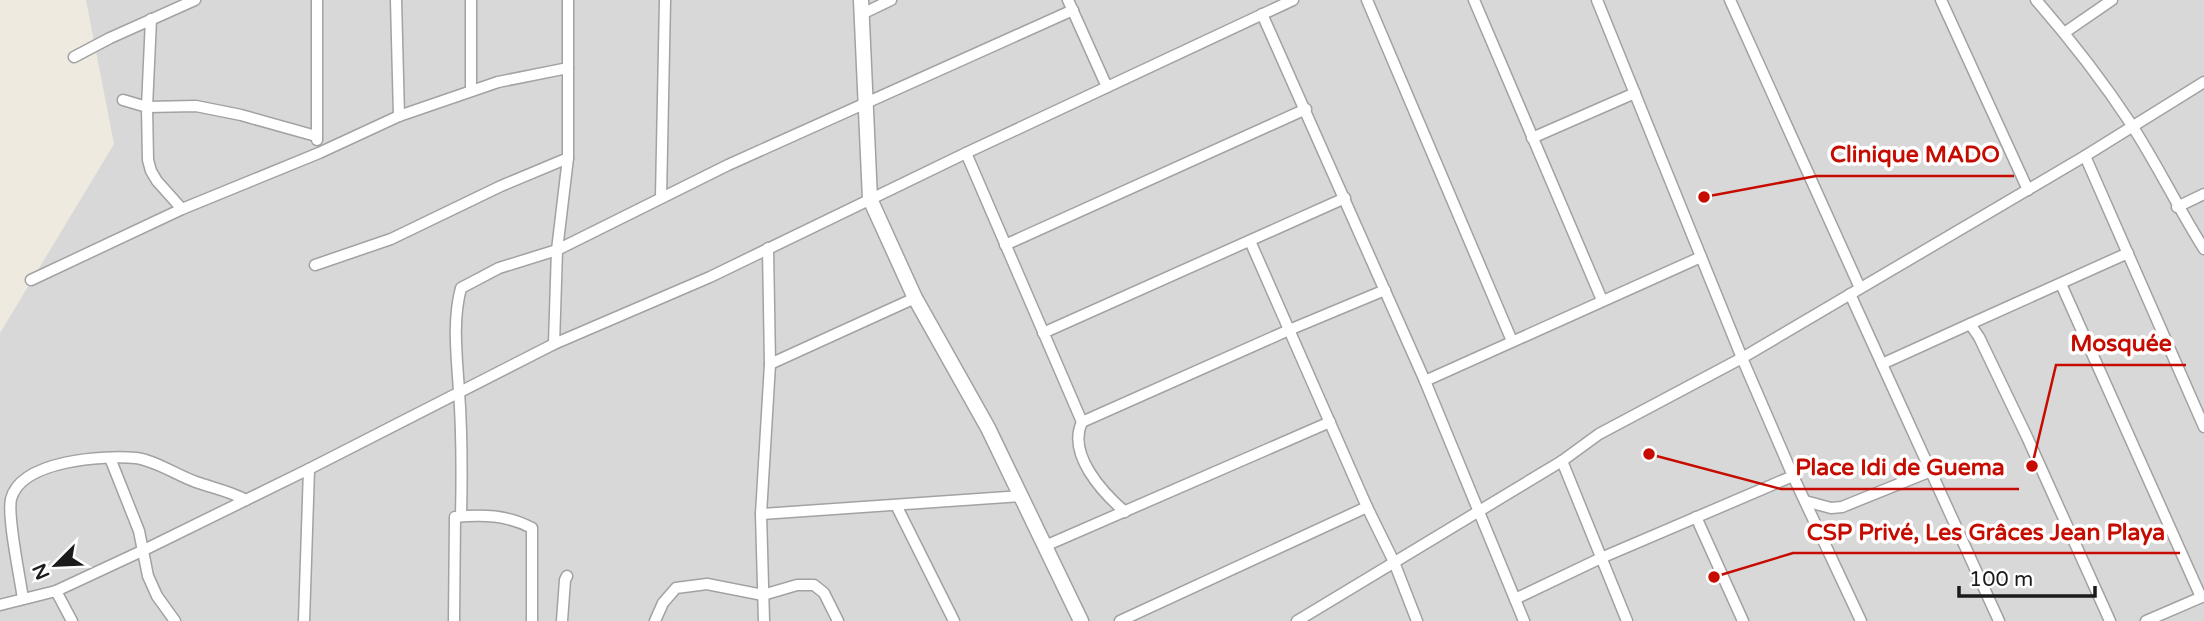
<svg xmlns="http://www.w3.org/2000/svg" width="2204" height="621" viewBox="0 0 2204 621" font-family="'Varela Round',sans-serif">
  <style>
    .residential { fill: #d9d8d8 }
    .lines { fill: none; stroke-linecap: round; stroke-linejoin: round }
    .minor-casing { stroke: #a2a2a2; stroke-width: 13 }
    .tertiary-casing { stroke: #a2a2a2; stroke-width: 17 }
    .minor { stroke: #fff; stroke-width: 10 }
    .tertiary { stroke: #fff; stroke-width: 14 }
    .leader { fill: none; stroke: #c60c00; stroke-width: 2.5 }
    .callout-dot { fill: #c60c00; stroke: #fff; stroke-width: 2.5 }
    .callout-label { font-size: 23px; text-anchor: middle; font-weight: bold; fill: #c60c00; stroke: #fff; stroke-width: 7; stroke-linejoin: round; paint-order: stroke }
  </style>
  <rect width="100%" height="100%" fill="#eeeadf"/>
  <!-- residential -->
  <polygon class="residential" points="86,0 2204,0 2204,621 0,621 0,333 114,144"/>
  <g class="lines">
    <defs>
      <g id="minor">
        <polyline points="396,0 399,116"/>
        <polyline points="471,0 471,91"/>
        <polyline points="568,0 568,158 557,250 554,344 710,277 966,153 1293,0"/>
        <polyline points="1068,0 1107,87"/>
        <polyline points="1367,0 1512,341"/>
        <polyline points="1474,0 1602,300"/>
        <polyline points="1597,0 1742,358 1793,476 1861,621"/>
        <polyline points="1730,0 1860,288"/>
        <polyline points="1941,0 2028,190"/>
        <path d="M 2036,0 C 2070,39 2102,80 2131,124 C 2157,164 2178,208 2204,249"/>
        <polyline points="862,14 891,0"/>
        <polyline points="1262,14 1425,381 1524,621"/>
        <polyline points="151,19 147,107 148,160 151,171 157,181 182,209"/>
        <polyline points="2064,33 2112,0"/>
        <polyline points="74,57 110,38 195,0"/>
        <polyline points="123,100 147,107 196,106 241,115 316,136"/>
        <polyline points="1532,138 1635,93"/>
        <polyline points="317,140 317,0"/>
        <polyline points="966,153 1082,422"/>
        <polyline points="2085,156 2204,427"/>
        <polyline points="661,197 665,0"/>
        <polyline points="2177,207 2204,194"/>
        <polyline points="1250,241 1367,507 1394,562 1417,621"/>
        <polyline points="1005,245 1306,109"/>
        <polyline points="315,265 391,239 501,186 568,158"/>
        <polyline points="31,280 182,209 319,153 399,116 498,82 568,68"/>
        <polyline points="2061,284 2201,597"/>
        <polyline points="1850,294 1999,621"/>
        <polyline points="1970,324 2128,253"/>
        <polyline points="1043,333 1345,198"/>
        <polyline points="770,364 915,298"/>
        <polyline points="1882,364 1970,324 1979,337 2027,437 2110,621"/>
        <polyline points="1425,381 1701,257"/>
        <polyline points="110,458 139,531 148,576 157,596 175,621"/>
        <polyline points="1562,461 1627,621"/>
        <polyline points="1805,501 1831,508 1842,507 1931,471"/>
        <polyline points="896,505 954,621"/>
        <path d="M 1125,512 C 1102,492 1067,454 1082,422 L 1289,330 L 1385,290"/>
        <polyline points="761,514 1021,496"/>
        <path d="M 461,516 C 462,474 462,433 459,391 C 457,358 452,321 461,288 L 499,268 L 557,250 L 728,165 L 1073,10"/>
        <polyline points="1696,517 1743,621"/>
        <polyline points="1045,546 1330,422"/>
        <polyline points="56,591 72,621"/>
        <path d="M 23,599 C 20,577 7,517 11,499 C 21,460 104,455 136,458 C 157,461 176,475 196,482 C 213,488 230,491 246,500"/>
        <polyline points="1515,599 1601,558 1793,476"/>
        <polyline points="0,605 56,591 144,550 309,469 554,344"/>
        <polyline points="304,621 309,469"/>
        <path d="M 454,621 L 455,517 C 483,514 507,515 532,528 L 532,621"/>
        <polyline points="562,621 565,580 567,576"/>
        <polyline points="655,621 663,603 676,588 707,584 763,595 797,585 814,585 824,593 838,621"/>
        <polyline points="764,621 761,514 770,364 768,248"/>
        <polyline points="1120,621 1367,507"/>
        <polyline points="1297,621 1562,461 1599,434 1742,358 2085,156 2204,82"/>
        <polyline points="2146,621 2204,596"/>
      </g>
      <polyline id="tertiary" points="861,0 870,199 915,298 988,428 1081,621"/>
    </defs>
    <!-- minor casing -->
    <use href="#minor" class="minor-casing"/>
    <!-- tertiary casing -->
    <use href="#tertiary" class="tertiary-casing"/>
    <!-- minor -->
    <use href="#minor" class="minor"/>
    <!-- tertiary -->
    <use href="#tertiary" class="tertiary"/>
  </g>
  <!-- callouts -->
  <path class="leader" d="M1704 197L1816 176H2014M2032 466L2056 365H2186M1649 454L1781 489H2019M1714 577L1793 553H2180"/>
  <g class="callout-dot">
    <circle cx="1704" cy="197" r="7"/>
    <circle cx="2032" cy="466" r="7"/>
    <circle cx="1649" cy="454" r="7"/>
    <circle cx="1714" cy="577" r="7"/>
  </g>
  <g class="callout-label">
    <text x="1915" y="162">Clinique MADO</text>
    <text x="2121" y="351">Mosquée</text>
    <text x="1900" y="475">Place Idi de Guema</text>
    <text x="1986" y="540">CSP Privé, Les Grâces Jean Playa</text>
  </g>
  <!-- north arrow -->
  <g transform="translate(56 565) rotate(246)" stroke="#ffffff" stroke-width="5" paint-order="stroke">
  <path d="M0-5L12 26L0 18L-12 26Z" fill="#1b1b1b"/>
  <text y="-10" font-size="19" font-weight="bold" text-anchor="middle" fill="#1b1b1b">N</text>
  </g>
  <!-- scale -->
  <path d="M1959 586v10h136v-10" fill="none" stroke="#1b1b1b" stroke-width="3.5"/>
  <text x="1969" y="586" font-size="21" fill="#1b1b1b" stroke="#ffffff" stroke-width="5" paint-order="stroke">100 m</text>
</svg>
